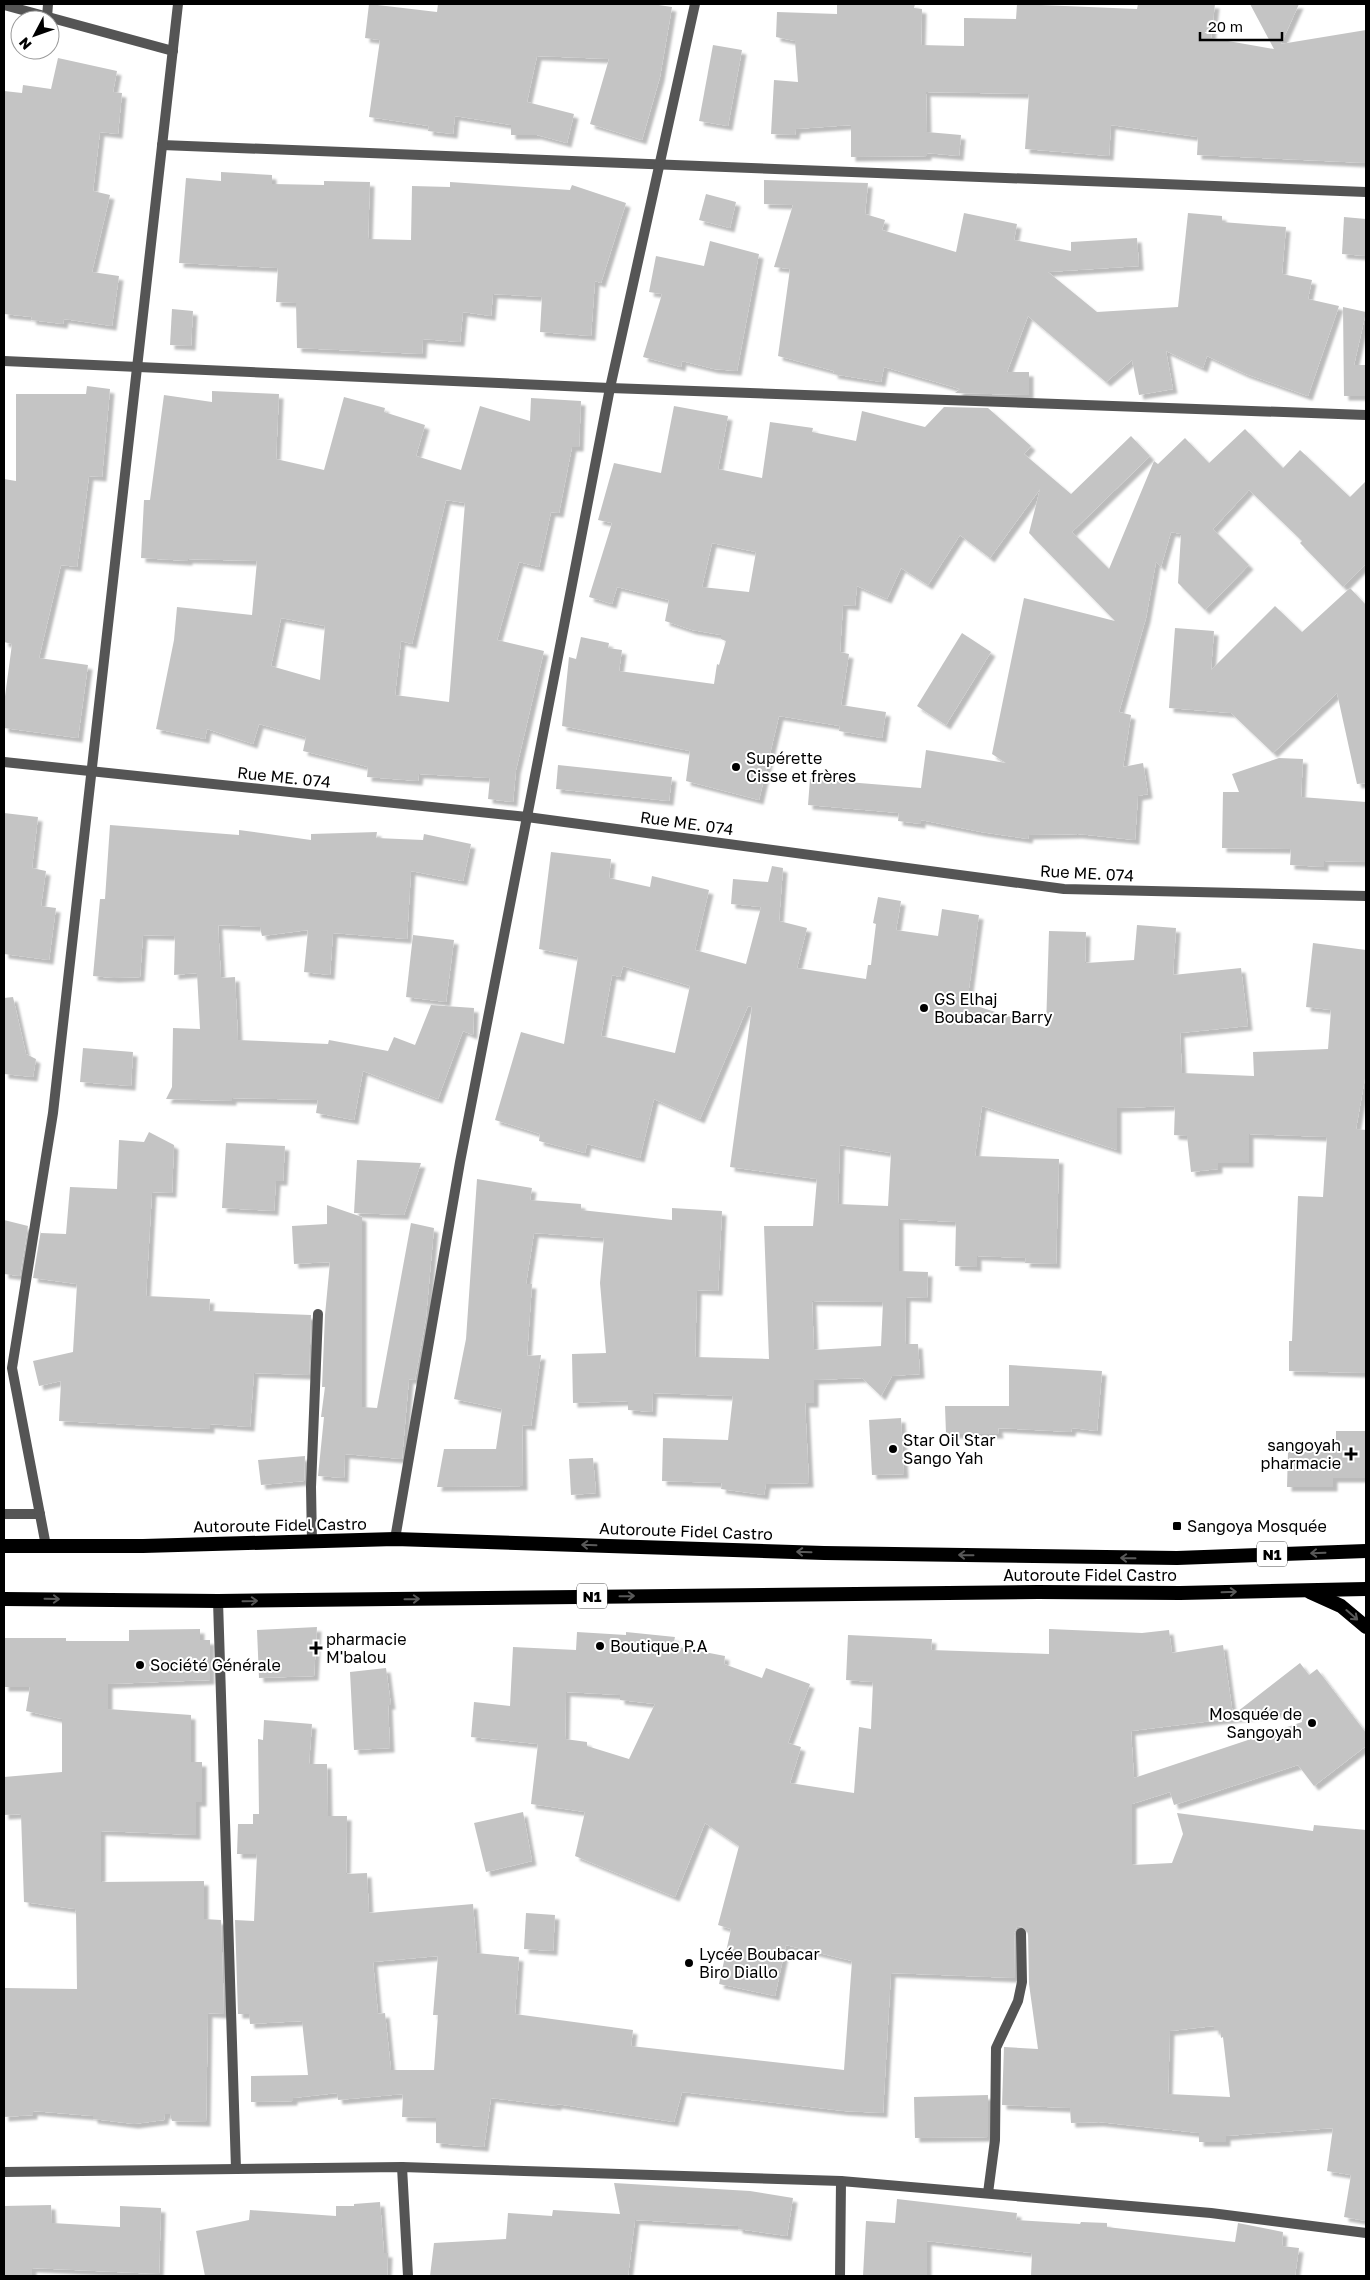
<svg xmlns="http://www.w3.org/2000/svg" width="1370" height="2280" viewBox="0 0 1370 2280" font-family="'Golos Text',sans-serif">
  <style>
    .building { fill: #c4c4c4; fill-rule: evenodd; filter: url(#shadow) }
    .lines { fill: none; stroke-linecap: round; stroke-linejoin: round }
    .minor { stroke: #555; stroke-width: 10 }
    .trunk { stroke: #000; stroke-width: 14 }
    .oneway { stroke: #595959 }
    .poi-dot { fill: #000; stroke: #fff; stroke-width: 2 }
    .labels { text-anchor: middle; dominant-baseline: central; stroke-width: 4; stroke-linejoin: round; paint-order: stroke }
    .shield { fill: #fff; stroke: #4c4c4c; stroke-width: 1 }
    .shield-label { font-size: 15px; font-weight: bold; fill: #000 }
    .poi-label { font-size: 16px; fill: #000; stroke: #fff; text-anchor: start }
    .street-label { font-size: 16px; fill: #000; stroke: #fff }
  </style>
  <defs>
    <filter id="shadow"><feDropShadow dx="4.5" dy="4.5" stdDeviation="1" flood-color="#0004"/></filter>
  </defs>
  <rect width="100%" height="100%" fill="#fff"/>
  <!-- building -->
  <g class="building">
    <polygon points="369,4 437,12 438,4 652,4 672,7 660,77 642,140 590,124 609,59 537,56 527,102 574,114 567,143 537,135 511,135 511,125 455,116 453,134 428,131 429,126 369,117 380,40 365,38"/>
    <polygon points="837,4 915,4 914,8 922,9 921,45 964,46 964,18 1016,19 1017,4 1137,9 1138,4 1215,4 1211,38 1274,49 1250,4 1299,4 1281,44 1366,30 1366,163 1197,155 1198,137 1111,125 1109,156 1025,149 1029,94 926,92 927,132 961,135 959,156 927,153 927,156 851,157 851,125 796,129 795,135 771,134 774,80 798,82 795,41 776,37 777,12 837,14"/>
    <polygon points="713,45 742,50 728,126 699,121"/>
    <polygon points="58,58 117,71 113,92 122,93 118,134 100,132 93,191 110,195 92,272 119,276 112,326 64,319 63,324 31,320 32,317 4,314 4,91 22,93 23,85 51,89"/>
    <polygon points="221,172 272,175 272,184 324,185 324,181 370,182 368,239 411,240 412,186 450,187 450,182 570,190 572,185 626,203 601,283 595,281 591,336 540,332 542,297 493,294 491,316 463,312 460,342 423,339 422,354 297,348 296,303 276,302 278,268 179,263 186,178 221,181"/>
    <polygon points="764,180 868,183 865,214 885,220 882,230 956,252 964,213 1017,224 1014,240 1071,251 1071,242 1137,238 1139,266 1048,272 1097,312 1178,307 1188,213 1222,216 1222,222 1286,227 1282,274 1312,280 1308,299 1339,306 1308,396 1246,374 1207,356 1203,368 1166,351 1173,389 1139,395 1132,360 1106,382 1028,316 1007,372 1029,372 1029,395 955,393 960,389 884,367 881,382 833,374 834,371 778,356 790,269 774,267 793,205 764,204"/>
    <polygon points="706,194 736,202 730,228 699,220"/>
    <polygon points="1344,217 1366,219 1366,256 1342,254"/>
    <polygon points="710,241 759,254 737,371 714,369 682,361 681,367 643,357 662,294 649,292 656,256 704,266"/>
    <polygon points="1343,307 1366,312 1354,365 1366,365 1366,396 1344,396"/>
    <polygon points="172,309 193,311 191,346 170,345"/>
    <polygon points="87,386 110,389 102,477 89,476 77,567 61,565 39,658 88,665 78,738 4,728 4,704 12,644 4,642 4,479 16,481 16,394 86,394"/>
    <path d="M 212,391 L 279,394 L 276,459 L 324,470 L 344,397 L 385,408 L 384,412 L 425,425 L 416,456 L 461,470 L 480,406 L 530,421 L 531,398 L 581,401 L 579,447 L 572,447 L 559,513 L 551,512 L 539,567 L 519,562 L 497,640 L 544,651 L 516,770 L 513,802 L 488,799 L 490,778 L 419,774 L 418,781 L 367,777 L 368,767 L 303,751 L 306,737 L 259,724 L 253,744 L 207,729 L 205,739 L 156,729 L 174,640 L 177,607 L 252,615 L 257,561 L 188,559 L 188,561 L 141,558 L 144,500 L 150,500 L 164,395 L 212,402 ZM 446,500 L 465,503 L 449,702 L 395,695 L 401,641 L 412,644 ZM 281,618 L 325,626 L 320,680 L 271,666 Z"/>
    <path d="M 674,406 L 728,416 L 718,469 L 762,478 L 770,422 L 813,428 L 812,432 L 856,441 L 862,411 L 925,427 L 944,407 L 988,408 L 1031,446 L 1024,454 L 1071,494 L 1131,436 L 1150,456 L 1072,532 L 1109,569 L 1154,461 L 1158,464 L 1185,438 L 1209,463 L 1245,429 L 1283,468 L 1300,450 L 1350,497 L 1366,481 L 1366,564 L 1343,587 L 1300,543 L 1302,541 L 1249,490 L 1213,529 L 1249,565 L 1205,610 L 1178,583 L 1181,534 L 1171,532 L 1161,567 L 1156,562 L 1146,618 L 1119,712 L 1131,715 L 1123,767 L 1143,763 L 1148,794 L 1138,796 L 1135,840 L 1078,834 L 1029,835 L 1028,839 L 981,832 L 921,820 L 921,824 L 898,821 L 899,813 L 808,805 L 810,779 L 921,788 L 926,750 L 1006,763 L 992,754 L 1024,598 L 1115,621 L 1029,533 L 1040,489 L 990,558 L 960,535 L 928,585 L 901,568 L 887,599 L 857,586 L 855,606 L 843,605 L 840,652 L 849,654 L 841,705 L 886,712 L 882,738 L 839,731 L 840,726 L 779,716 L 759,800 L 686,781 L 690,751 L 562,726 L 569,657 L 576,659 L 581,637 L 609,643 L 608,648 L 622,650 L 619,671 L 714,684 L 717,664 L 719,665 L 726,641 L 721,639 L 721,635 L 692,630 L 665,621 L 669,600 L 617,587 L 612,604 L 589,597 L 612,523 L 598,520 L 614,463 L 661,473 ZM 712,543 L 756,552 L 749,592 L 702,587 Z"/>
    <polygon points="1350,588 1366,605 1366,783 1357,784 1337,693 1273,753 1231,713 1169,708 1175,628 1214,631 1211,670 1275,606 1302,632"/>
    <polygon points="962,633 991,652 946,725 917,706"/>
    <polygon points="1279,758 1303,759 1301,797 1366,802 1366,862 1324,861 1324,867 1290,865 1291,849 1222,848 1223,792 1239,792 1232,774"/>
    <polygon points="558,765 672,777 669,801 556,789"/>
    <polygon points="4,813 38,817 32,868 46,871 41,906 56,908 49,960 4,954"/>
    <polygon points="110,825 239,835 239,830 311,840 311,834 377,832 376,838 423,840 424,834 471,844 463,881 411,871 407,939 333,933 330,975 304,972 308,930 262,936 260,927 218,925 221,978 235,977 238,1040 328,1044 329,1040 388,1051 394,1037 415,1045 431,1005 474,1008 473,1035 463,1031 438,1099 363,1071 354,1120 316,1113 318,1100 232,1098 232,1101 166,1099 172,1087 173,1028 200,1029 197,973 174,975 175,936 143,935 140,977 114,978 93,976 100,899 105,899"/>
    <path d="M 551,852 L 611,859 L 609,878 L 650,887 L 652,876 L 709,890 L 695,950 L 746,964 L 761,907 L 731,904 L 733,879 L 768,882 L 772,866 L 783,868 L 779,921 L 807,928 L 797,968 L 866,979 L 868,965 L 871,965 L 876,924 L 873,923 L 878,897 L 901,901 L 896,930 L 938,936 L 942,909 L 979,915 L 967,1003 L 1046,1028 L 1049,931 L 1086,932 L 1085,963 L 1134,960 L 1137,925 L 1176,928 L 1173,975 L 1241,968 L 1248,1026 L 1180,1033 L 1182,1073 L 1254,1076 L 1253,1052 L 1328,1049 L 1331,1010 L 1306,1007 L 1313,943 L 1366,950 L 1365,1078 L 1356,1129 L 1366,1130 L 1366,1373 L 1289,1371 L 1289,1341 L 1292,1341 L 1298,1196 L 1323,1197 L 1327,1137 L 1249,1134 L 1249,1163 L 1218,1163 L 1218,1169 L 1191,1172 L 1187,1136 L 1174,1135 L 1175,1106 L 1117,1108 L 1117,1150 L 982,1106 L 975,1156 L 1059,1159 L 1056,1264 L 1025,1263 L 1026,1258 L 977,1256 L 977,1267 L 955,1266 L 956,1222 L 899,1219 L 899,1271 L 928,1272 L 927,1298 L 906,1297 L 905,1344 L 918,1344 L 920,1374 L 892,1376 L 881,1396 L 862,1378 L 814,1380 L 814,1403 L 805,1403 L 809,1483 L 766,1484 L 764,1495 L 721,1489 L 722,1483 L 662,1481 L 663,1438 L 728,1440 L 733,1396 L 653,1393 L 652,1412 L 628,1410 L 628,1401 L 573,1403 L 572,1354 L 606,1353 L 600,1283 L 604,1238 L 534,1233 L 526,1284 L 532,1284 L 527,1356 L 541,1355 L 531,1426 L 522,1425 L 523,1486 L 437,1487 L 444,1449 L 496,1449 L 502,1409 L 454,1399 L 466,1339 L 477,1179 L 532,1188 L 530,1200 L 581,1204 L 581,1210 L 672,1220 L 672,1208 L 722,1211 L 718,1291 L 697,1290 L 695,1357 L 769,1359 L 764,1226 L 813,1226 L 817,1179 L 730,1167 L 752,1007 L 748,1006 L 700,1119 L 654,1099 L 640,1158 L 587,1144 L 585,1153 L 539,1141 L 540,1134 L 495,1120 L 521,1032 L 564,1044 L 578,957 L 539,949 ZM 623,966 L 690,986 L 675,1053 L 601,1036 L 612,975 L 620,977 ZM 840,1145 L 891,1153 L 888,1206 L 838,1204 ZM 812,1301 L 883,1302 L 881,1346 L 814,1350 Z"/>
    <polygon points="413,935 454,940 446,1002 406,997"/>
    <polygon points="13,997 26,1054 36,1059 33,1077 4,1074 4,998"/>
    <polygon points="83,1048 133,1052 131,1086 80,1082"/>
    <polygon points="149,1132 174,1145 172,1193 152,1192 146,1296 210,1299 209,1311 311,1315 309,1375 254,1373 250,1427 210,1424 210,1429 59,1421 61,1381 39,1386 33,1361 73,1352 77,1284 33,1278 41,1230 41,1233 66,1234 70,1187 117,1189 119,1140 144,1142"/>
    <polygon points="226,1143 285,1146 283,1181 276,1181 274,1211 222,1208"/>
    <polygon points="357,1160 421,1163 404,1215 354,1213"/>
    <polygon points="327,1205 362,1217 362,1407 377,1408 411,1223 434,1228 426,1318 415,1380 409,1379 402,1459 345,1454 344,1478 318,1476 324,1417 321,1417 325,1387 322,1387 325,1315 330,1262 294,1264 292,1226 327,1224"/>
    <polygon points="4,1220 28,1226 20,1276 4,1274"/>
    <polygon points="1009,1365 1102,1371 1097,1431 1072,1428 1071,1432 998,1428 999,1434 946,1434 945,1406 1009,1406"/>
    <polygon points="901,1418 904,1474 872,1475 869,1420"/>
    <polygon points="1336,1431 1366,1431 1366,1478 1333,1478 1333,1487 1287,1487 1288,1452 1336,1452"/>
    <polygon points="305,1456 304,1481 261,1485 258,1460"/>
    <polygon points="593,1458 596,1493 571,1495 569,1459"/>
    <polygon points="317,1627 314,1676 259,1678 257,1630"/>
    <polygon points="200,1629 200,1640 210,1640 210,1680 108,1684 108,1709 191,1715 191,1762 202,1762 202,1802 196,1802 196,1835 101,1831 101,1882 204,1881 204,1919 221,1920 224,2014 208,2013 206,2122 172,2121 170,2114 165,2114 164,2120 134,2124 93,2119 93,2116 33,2111 33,2115 4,2117 4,1988 77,1989 76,1912 75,1909 24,1902 21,1814 4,1815 4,1777 62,1772 62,1719 26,1711 30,1687 4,1687 4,1638 66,1638 66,1641 129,1641 129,1630"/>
    <path d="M 1049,1629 L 1142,1633 L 1169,1630 L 1172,1653 L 1223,1645 L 1233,1715 L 1300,1663 L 1309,1675 L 1317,1669 L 1366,1733 L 1366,1746 L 1314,1786 L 1298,1765 L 1174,1805 L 1170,1792 L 1132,1804 L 1132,1865 L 1172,1863 L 1183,1834 L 1177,1813 L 1313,1831 L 1314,1825 L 1366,1830 L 1366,2221 L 1344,2217 L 1351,2175 L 1327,2171 L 1333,2128 L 1226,2136 L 1226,2142 L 1199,2142 L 1199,2133 L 1099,2122 L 1071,2123 L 1070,2108 L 1002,2105 L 1004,2047 L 1038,2049 L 1029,1984 L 1028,1933 L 1021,1926 L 1017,1927 L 1014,1933 L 1015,1978 L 891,1973 L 883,2113 L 844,2111 L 682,2092 L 674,2122 L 557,2104 L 557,2106 L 491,2098 L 484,2147 L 436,2143 L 436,2118 L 402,2117 L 403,2094 L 338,2100 L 337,2093 L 293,2098 L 293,2101 L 251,2102 L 251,2076 L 308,2075 L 302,2021 L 250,2024 L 249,2014 L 238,2014 L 235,1920 L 254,1921 L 257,1854 L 237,1854 L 238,1824 L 253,1824 L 253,1814 L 259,1814 L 258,1739 L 263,1740 L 264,1720 L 312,1724 L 309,1764 L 327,1764 L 328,1816 L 347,1816 L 346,1874 L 367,1873 L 369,1913 L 473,1904 L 477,1953 L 519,1957 L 515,2014 L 633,2030 L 631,2046 L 844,2070 L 852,1961 L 786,1945 L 775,1996 L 719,1984 L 731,1929 L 718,1925 L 739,1846 L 705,1823 L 675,1897 L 575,1856 L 585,1812 L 531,1804 L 538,1744 L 471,1737 L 474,1702 L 510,1706 L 513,1647 L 576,1650 L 577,1632 L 626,1635 L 626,1632 L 675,1637 L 673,1646 L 725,1656 L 724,1664 L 762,1678 L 766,1668 L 810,1684 L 788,1743 L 801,1747 L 790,1783 L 854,1793 L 859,1727 L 871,1729 L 873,1682 L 846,1680 L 848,1635 L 932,1639 L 931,1650 L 1049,1654 ZM 566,1692 L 620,1695 L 620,1700 L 655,1704 L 629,1759 L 587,1746 L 587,1742 L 565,1739 ZM 1300,1710 L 1302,1722 L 1134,1778 L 1131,1731 ZM 438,1956 L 433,2015 L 438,2015 L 434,2070 L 391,2070 L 385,2013 L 378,2014 L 373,1962 ZM 1214,2026 L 1214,2030 L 1220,2030 L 1221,2038 L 1223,2037 L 1230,2097 L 1168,2094 L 1170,2031 Z"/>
    <polygon points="386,1668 391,1705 388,1705 390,1748 354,1750 350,1672"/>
    <polygon points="523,1812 532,1861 486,1872 474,1823"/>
    <polygon points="526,1913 555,1915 553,1951 524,1949"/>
    <polygon points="988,2095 988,2137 915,2138 914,2097"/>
    <polygon points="614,2183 750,2191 793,2198 787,2236 738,2229 738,2226 635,2220 628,2276 430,2276 434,2243 506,2239 508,2213 552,2216 553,2210 620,2214"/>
    <polygon points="897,2199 1017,2213 1016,2220 1080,2224 1081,2222 1107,2223 1107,2227 1235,2242 1238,2223 1283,2232 1282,2246 1299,2248 1295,2276 1031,2276 1032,2253 927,2241 927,2276 863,2276 866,2221 895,2223"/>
    <polygon points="380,2202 384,2253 388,2253 387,2276 205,2276 196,2231 249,2220 250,2210 336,2216 336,2206 354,2206 354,2204"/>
    <polygon points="51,2205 52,2223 120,2227 120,2206 161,2208 159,2274 32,2268 32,2276 4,2276 4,2206"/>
  </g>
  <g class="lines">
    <!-- minor -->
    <g class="minor">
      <polyline points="4,5 173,51"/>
      <polyline points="47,18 48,4"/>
      <polyline points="162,145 1366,192"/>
      <polyline points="4,361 610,388 1366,415"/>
      <polyline points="4,762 527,817 1064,889 1366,896"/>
      <polyline points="4,1514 40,1514"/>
      <polyline points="395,1539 460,1162 527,817 610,388 695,4"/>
      <polyline points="312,1542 311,1487 318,1314"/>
      <polyline points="46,1546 12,1368 53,1113 178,4"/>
      <polyline points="218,1601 236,2169"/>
      <polyline points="402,2167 408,2276"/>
      <polyline points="4,2172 402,2167 841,2181 1211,2213 1366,2233"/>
      <polyline points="988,2193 995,2140 996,2048 1018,2001 1022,1982 1021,1933"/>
      <polyline points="840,2276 841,2181"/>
    </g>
    <!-- trunk -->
    <g class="trunk">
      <polyline points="4,1546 143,1546 395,1539 824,1553 1177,1558 1366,1551"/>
      <polyline points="1310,1592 1341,1606 1366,1627"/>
      <polyline points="4,1599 218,1601 1038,1592 1180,1593 1366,1589"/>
    </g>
  </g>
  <!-- one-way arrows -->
  <defs><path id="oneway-shaft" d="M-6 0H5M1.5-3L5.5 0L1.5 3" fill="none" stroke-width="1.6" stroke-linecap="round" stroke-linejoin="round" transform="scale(1.25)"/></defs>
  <g class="oneway">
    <use href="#oneway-shaft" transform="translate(589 1545) rotate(-178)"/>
    <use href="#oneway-shaft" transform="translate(804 1552) rotate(-178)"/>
    <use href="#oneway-shaft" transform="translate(1318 1553) rotate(178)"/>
    <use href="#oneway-shaft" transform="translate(966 1555) rotate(-179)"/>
    <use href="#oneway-shaft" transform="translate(1128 1558) rotate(-179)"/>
    <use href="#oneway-shaft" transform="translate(1229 1592) rotate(-2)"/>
    <use href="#oneway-shaft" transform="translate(627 1596) rotate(-1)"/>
    <use href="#oneway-shaft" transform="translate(52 1599) rotate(1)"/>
    <use href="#oneway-shaft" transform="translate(412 1599) rotate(-1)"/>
    <use href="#oneway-shaft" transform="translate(250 1601) rotate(-1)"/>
    <use href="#oneway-shaft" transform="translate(1352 1615) rotate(41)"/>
  </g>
  <!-- markers -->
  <g class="poi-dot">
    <circle cx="736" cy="767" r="5"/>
    <circle cx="924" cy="1008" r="5"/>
    <circle cx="893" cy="1449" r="5"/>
    <path d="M1348.5 1446.5h5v5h5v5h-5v5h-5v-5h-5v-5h5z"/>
    <rect x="1172" y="1521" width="10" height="10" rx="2.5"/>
    <circle cx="600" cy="1646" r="5"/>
    <path d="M313.5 1640.5h5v5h5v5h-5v5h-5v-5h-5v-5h5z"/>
    <circle cx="140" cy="1665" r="5"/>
    <circle cx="1312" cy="1723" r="5"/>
    <circle cx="689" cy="1963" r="5"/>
  </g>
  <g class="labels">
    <!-- shield labels -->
    <g class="shield">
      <rect x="1257" y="1541.5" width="30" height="25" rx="4"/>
      <rect x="577" y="1583.5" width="30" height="25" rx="4"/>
    </g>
    <g class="shield-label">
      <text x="1272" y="1554">N1</text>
      <text x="592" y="1596">N1</text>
    </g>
    <!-- poi labels -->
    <g class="poi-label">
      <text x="746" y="758">Supérette<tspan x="746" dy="18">Cisse et frères</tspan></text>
      <text x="934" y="999">GS Elhaj<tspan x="934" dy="18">Boubacar Barry</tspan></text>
      <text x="903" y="1440">Star Oil Star<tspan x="903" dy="18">Sango Yah</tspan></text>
      <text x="1341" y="1445" text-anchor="end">sangoyah<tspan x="1341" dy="18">pharmacie</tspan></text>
      <text x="1187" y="1526">Sangoya Mosquée</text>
      <text x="326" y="1639">pharmacie<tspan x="326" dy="18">M'balou</tspan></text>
      <text x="610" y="1646">Boutique P.A</text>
      <text x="150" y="1665">Société Générale</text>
      <text x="1302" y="1714" text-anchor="end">Mosquée de<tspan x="1302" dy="18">Sangoyah</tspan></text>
      <text x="699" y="1954">Lycée Boubacar<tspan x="699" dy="18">Biro Diallo</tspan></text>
    </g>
    <!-- street labels -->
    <g class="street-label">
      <text transform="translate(284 777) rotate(6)">Rue ME. 074</text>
      <text transform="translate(687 823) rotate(8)">Rue ME. 074</text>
      <text transform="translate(1087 873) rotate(3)">Rue ME. 074</text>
      <text transform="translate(280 1525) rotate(-1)">Autoroute Fidel Castro</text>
      <text transform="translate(686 1531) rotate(2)">Autoroute Fidel Castro</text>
      <text x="1090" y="1575">Autoroute Fidel Castro</text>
    </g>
  </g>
  <!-- border -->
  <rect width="1370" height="2280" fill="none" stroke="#000000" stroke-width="10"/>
  <!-- north arrow -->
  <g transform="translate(35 35) rotate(229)"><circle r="24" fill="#ffffff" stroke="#999999"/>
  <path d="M0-4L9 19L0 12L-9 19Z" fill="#000000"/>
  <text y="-8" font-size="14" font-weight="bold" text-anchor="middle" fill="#000000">N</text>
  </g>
  <!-- scale -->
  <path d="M1200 32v8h82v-8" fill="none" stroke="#000000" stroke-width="2.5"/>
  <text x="1208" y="32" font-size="15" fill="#000000" stroke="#ffffff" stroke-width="4" paint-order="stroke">20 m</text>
</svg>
